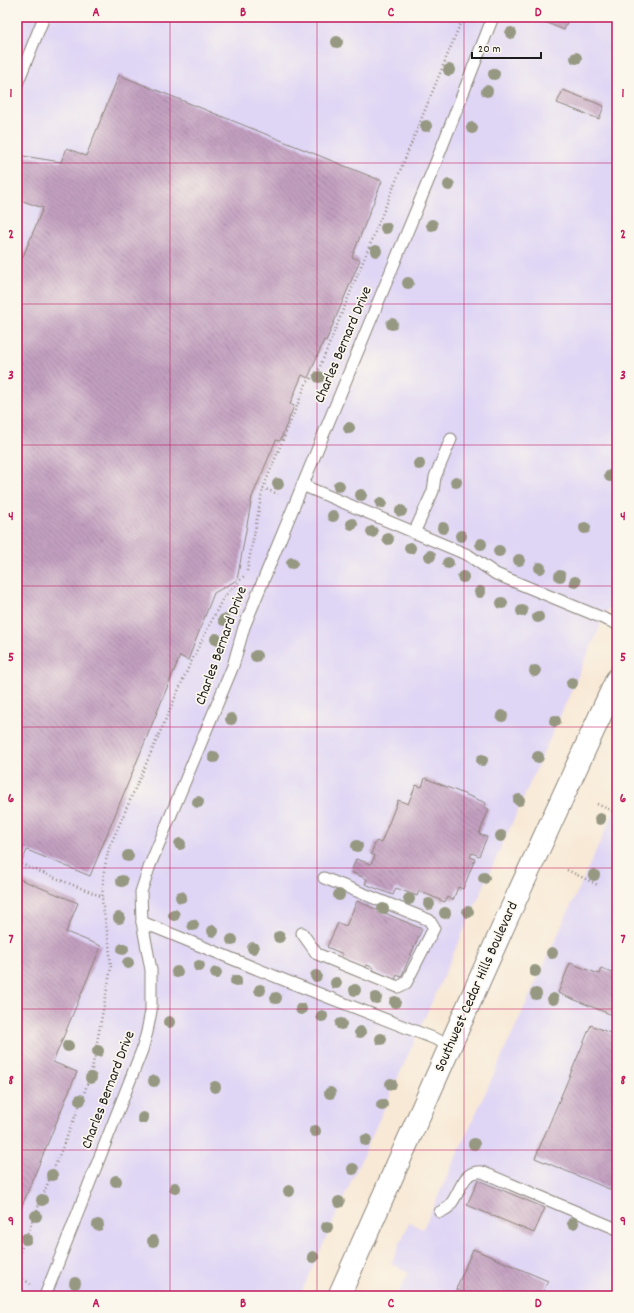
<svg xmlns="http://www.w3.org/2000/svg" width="634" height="1313" viewBox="0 0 634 1313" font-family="Dekko,sans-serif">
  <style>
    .built { fill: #dfd5f5 }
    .building { fill: url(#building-back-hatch) }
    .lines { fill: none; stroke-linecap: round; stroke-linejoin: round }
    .service-casing { stroke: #8a8279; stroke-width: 13 }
    .secondary-casing { stroke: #8a8279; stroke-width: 24 }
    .path { stroke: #8a8279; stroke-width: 2.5; stroke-dasharray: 1 3; stroke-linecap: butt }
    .service { stroke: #fff; stroke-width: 11 }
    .secondary { stroke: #fff; stroke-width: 22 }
    .tree { fill: #969882 }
    .grid { fill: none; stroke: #c2185b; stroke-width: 1; stroke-opacity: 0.55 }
    .labels { text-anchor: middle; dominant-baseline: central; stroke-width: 3.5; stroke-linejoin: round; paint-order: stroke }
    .street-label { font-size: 15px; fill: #1c1c1c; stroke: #fbf7ec }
    .neatline { fill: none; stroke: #c2185b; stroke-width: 1.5 }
    .grid-label { font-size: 13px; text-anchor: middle; font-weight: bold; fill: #c2185b }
  </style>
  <defs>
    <pattern id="building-back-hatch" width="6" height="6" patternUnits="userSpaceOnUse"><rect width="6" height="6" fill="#c29fc0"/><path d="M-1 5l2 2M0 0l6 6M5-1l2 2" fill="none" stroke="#9d819b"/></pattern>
  </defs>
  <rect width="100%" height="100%" fill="#fbf7ec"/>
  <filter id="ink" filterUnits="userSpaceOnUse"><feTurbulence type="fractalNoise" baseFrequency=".025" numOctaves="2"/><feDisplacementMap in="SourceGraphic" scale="8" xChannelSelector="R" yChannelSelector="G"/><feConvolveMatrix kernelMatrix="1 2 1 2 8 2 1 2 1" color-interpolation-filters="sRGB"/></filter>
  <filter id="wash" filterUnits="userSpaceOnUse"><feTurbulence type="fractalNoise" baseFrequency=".012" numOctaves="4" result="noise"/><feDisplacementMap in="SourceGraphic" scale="16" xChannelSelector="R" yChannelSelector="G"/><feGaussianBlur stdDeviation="0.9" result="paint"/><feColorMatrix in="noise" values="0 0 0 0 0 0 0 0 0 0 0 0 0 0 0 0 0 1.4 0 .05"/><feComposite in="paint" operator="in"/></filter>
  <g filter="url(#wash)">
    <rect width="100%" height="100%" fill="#f8e9d6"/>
    <!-- built -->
    <g class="built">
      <polygon points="17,17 617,17 617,589 300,1296 17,1296"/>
      <polygon points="617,805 617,1296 397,1296 408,1272 391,1264 409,1223 423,1229"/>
    </g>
    <g id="blocks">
      <!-- building -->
      <g class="building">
        <polygon points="533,17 569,17 564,30"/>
        <polygon points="119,75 382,181 352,257 360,260 326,341 324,340 308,378 302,375 290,404 294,406 280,441 276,440 252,497 237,580 214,593 188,660 180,656 90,876 27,850 17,873 17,271 43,208 17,199 17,171 23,156 61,162 67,148 86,156"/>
        <polygon points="563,90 604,106 599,119 557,103"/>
        <polygon points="425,778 486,803 484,807 489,809 479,834 487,837 479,856 472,853 470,857 475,859 463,889 458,887 453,900 447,897 445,902 419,891 417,896 396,888 393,895 365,884 367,879 351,872 356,859 371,864 375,856 371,854 376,841 381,843 398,800 408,804 416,785 422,787"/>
        <polygon points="17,878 78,903 66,932 101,946 53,1062 77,1072 17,1218"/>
        <polygon points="357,901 422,929 401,977 397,975 395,980 373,970 374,968 367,965 365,968 341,958 343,954 327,947 338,923 346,926"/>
        <polygon points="570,963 599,974 601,968 617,975 617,1017 558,993"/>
        <polygon points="591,1025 617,1036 617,1183 614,1191 535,1158"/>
        <polygon points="478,1180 545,1208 534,1233 467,1205"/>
        <polygon points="473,1249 548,1281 541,1296 471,1296 456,1289"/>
      </g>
    </g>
  </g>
  <g filter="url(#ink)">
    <use href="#blocks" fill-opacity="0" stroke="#8a8279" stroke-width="1"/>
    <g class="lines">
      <defs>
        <g id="service">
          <polyline points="17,84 44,17"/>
          <polyline points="302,485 468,555 496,574 617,624"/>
          <polyline points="414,533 433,491 435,477 451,439"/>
          <polyline points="142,922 284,980 451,1045"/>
          <polyline points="302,933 317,954 398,987 406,983 434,928 429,920 324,878"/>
          <path d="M 440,1212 C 444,1210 448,1209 450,1205 C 461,1192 462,1170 482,1172 L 617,1229"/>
          <polyline points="45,1296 142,1050 147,1032 151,1011 151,970 142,922 141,892 150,865 233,666 244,627 436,162 493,17"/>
        </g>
        <polyline id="secondary" points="339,1296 507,918 617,679"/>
      </defs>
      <!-- service casing -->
      <use href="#service" class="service-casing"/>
      <!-- secondary casing -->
      <use href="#secondary" class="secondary-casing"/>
      <!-- path -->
      <g class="path">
        <polyline points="263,488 278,494"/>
        <polyline points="247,571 263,488 306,384 319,369 463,17"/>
        <polyline points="597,804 617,813"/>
        <polyline points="21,864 103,897"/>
        <polyline points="567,870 598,885"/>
        <polyline points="17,1259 83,1097 92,1069 111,968 109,943 102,901 104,870 109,848 190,664 223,598 245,575"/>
        <polyline points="17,1274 30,1284"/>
      </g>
      <!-- service -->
      <use href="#service" class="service"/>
      <!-- secondary -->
      <use href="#secondary" class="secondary"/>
    </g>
    <!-- trees -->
    <g class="tree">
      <circle cx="511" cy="33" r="6"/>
      <circle cx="337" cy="42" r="6"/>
      <circle cx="576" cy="58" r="6"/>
      <circle cx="449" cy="70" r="6"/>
      <circle cx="494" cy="74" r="6"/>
      <circle cx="487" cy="91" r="6"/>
      <circle cx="426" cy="126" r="6"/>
      <circle cx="472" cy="128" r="6"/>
      <circle cx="449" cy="185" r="6"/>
      <circle cx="432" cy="225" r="6"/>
      <circle cx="386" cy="228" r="6"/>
      <circle cx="376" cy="251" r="6"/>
      <circle cx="408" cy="283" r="6"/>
      <circle cx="392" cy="324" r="6"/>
      <circle cx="319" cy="377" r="6"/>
      <circle cx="349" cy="428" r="6"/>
      <circle cx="419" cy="464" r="6"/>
      <circle cx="610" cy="476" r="6"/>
      <circle cx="456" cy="482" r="6"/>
      <circle cx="278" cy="484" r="6"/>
      <circle cx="339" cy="486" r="6"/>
      <circle cx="361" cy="495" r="6"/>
      <circle cx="381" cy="503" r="6"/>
      <circle cx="401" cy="511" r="6"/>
      <circle cx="333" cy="516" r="6"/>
      <circle cx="352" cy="524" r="6"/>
      <circle cx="443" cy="528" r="6"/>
      <circle cx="585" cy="528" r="6"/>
      <circle cx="372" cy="532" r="6"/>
      <circle cx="461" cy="536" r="6"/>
      <circle cx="388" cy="539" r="6"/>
      <circle cx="481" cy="544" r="6"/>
      <circle cx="410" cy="548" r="6"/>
      <circle cx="499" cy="551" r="6"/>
      <circle cx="430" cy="556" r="6"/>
      <circle cx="519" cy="560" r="6"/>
      <circle cx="292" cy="563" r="6"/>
      <circle cx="448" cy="563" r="6"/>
      <circle cx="540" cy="568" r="6"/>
      <circle cx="560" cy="576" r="6"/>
      <circle cx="463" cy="577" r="6"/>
      <circle cx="575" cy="582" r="6"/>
      <circle cx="480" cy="592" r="6"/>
      <circle cx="502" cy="603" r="6"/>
      <circle cx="522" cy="611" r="6"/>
      <circle cx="538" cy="617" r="6"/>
      <circle cx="224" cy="620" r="6"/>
      <circle cx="216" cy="639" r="6"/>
      <circle cx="256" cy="656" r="6"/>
      <circle cx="535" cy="671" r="6"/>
      <circle cx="572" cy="683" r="6"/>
      <circle cx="502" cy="716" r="6"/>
      <circle cx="231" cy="719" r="6"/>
      <circle cx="555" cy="721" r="6"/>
      <circle cx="214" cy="757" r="6"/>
      <circle cx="538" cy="757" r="6"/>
      <circle cx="482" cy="760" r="6"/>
      <circle cx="519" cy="800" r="6"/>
      <circle cx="198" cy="802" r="6"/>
      <circle cx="600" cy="819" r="6"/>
      <circle cx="501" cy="836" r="6"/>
      <circle cx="180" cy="844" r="6"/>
      <circle cx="357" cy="846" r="6"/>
      <circle cx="128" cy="856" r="6"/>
      <circle cx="594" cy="875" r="6"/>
      <circle cx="484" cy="878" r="6"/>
      <circle cx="122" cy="881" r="6"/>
      <circle cx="339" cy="895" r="6"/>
      <circle cx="181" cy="897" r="6"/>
      <circle cx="409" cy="899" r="6"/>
      <circle cx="429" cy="904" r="6"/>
      <circle cx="383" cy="909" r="6"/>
      <circle cx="468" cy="912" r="6"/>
      <circle cx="445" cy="913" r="6"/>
      <circle cx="174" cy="915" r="6"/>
      <circle cx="119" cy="918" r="6"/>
      <circle cx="193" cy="925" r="6"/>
      <circle cx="213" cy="931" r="6"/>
      <circle cx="279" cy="937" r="6"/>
      <circle cx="232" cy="940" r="6"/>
      <circle cx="253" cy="948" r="6"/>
      <circle cx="123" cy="949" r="6"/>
      <circle cx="552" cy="953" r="6"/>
      <circle cx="128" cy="963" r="6"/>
      <circle cx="199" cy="966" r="6"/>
      <circle cx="535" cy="971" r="6"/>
      <circle cx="177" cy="972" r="6"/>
      <circle cx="216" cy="973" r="6"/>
      <circle cx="316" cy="976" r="6"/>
      <circle cx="236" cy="981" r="6"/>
      <circle cx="336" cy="983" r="6"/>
      <circle cx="260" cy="990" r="6"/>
      <circle cx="355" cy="990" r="6"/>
      <circle cx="536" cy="994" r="6"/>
      <circle cx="276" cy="998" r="6"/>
      <circle cx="376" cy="998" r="6"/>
      <circle cx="553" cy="999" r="6"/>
      <circle cx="395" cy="1002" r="6"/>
      <circle cx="301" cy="1009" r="6"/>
      <circle cx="322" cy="1016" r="6"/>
      <circle cx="169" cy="1022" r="6"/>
      <circle cx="341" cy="1024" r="6"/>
      <circle cx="360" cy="1032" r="6"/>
      <circle cx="381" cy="1039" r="6"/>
      <circle cx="68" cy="1046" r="6"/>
      <circle cx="98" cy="1051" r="6"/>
      <circle cx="91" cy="1078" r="6"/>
      <circle cx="154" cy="1081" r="6"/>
      <circle cx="391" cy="1084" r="6"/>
      <circle cx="215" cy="1087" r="6"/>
      <circle cx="330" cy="1093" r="6"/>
      <circle cx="80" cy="1100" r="6"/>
      <circle cx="382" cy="1105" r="6"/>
      <circle cx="143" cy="1118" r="6"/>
      <circle cx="315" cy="1131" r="6"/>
      <circle cx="366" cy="1140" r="6"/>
      <circle cx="474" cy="1144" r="6"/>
      <circle cx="353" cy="1169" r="6"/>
      <circle cx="52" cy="1175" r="6"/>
      <circle cx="116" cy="1181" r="6"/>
      <circle cx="175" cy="1188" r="6"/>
      <circle cx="289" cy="1191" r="6"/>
      <circle cx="42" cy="1200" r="6"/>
      <circle cx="339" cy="1202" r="6"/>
      <circle cx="36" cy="1216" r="6"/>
      <circle cx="573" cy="1223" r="6"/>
      <circle cx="98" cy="1225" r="6"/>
      <circle cx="327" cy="1227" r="6"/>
      <circle cx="26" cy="1239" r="6"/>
      <circle cx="153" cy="1241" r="6"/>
      <circle cx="313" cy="1257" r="6"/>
      <circle cx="75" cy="1283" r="6"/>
    </g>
  </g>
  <!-- grid -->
  <path class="grid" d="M 170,17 L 170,1296M 317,17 L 317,1296M 464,17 L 464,1296M 17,163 L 617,163M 17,304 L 617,304M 17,445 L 617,445M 17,586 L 617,586M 17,727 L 617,727M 17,868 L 617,868M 17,1009 L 617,1009M 17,1150 L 617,1150"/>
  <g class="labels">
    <!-- street labels -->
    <g class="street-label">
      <text transform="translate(344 345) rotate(-67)">Charles Bernard Drive</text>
      <text transform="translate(222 646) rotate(-70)">Charles Bernard Drive</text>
      <text transform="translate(477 987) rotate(-66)">Southwest Cedar Hills Boulevard</text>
      <text transform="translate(109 1090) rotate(-69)">Charles Bernard Drive</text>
    </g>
  </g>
  <!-- margin -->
  <rect width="634" height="1313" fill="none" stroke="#fbf7ec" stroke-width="44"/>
  <!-- scale -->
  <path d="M472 52v6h69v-6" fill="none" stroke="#1c1c1c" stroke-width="2"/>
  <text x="478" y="52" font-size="12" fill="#1c1c1c" stroke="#fbf7ec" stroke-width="3" paint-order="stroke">20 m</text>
  <rect x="22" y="22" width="590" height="1269" class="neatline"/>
  <g class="grid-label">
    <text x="96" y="16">A</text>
    <text x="243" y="16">B</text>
    <text x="391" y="16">C</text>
    <text x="538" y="16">D</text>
    <text x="11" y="97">1</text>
    <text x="623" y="97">1</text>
    <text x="11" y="238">2</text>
    <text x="623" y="238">2</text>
    <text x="11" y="379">3</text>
    <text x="623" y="379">3</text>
    <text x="11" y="520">4</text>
    <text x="623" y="520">4</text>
    <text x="11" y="661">5</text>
    <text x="623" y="661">5</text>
    <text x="11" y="802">6</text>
    <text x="623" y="802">6</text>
    <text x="11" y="943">7</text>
    <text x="623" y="943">7</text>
    <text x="11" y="1084">8</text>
    <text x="623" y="1084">8</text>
    <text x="11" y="1225">9</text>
    <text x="623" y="1225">9</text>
    <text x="96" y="1307">A</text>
    <text x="243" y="1307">B</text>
    <text x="391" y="1307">C</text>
    <text x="538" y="1307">D</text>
  </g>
</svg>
